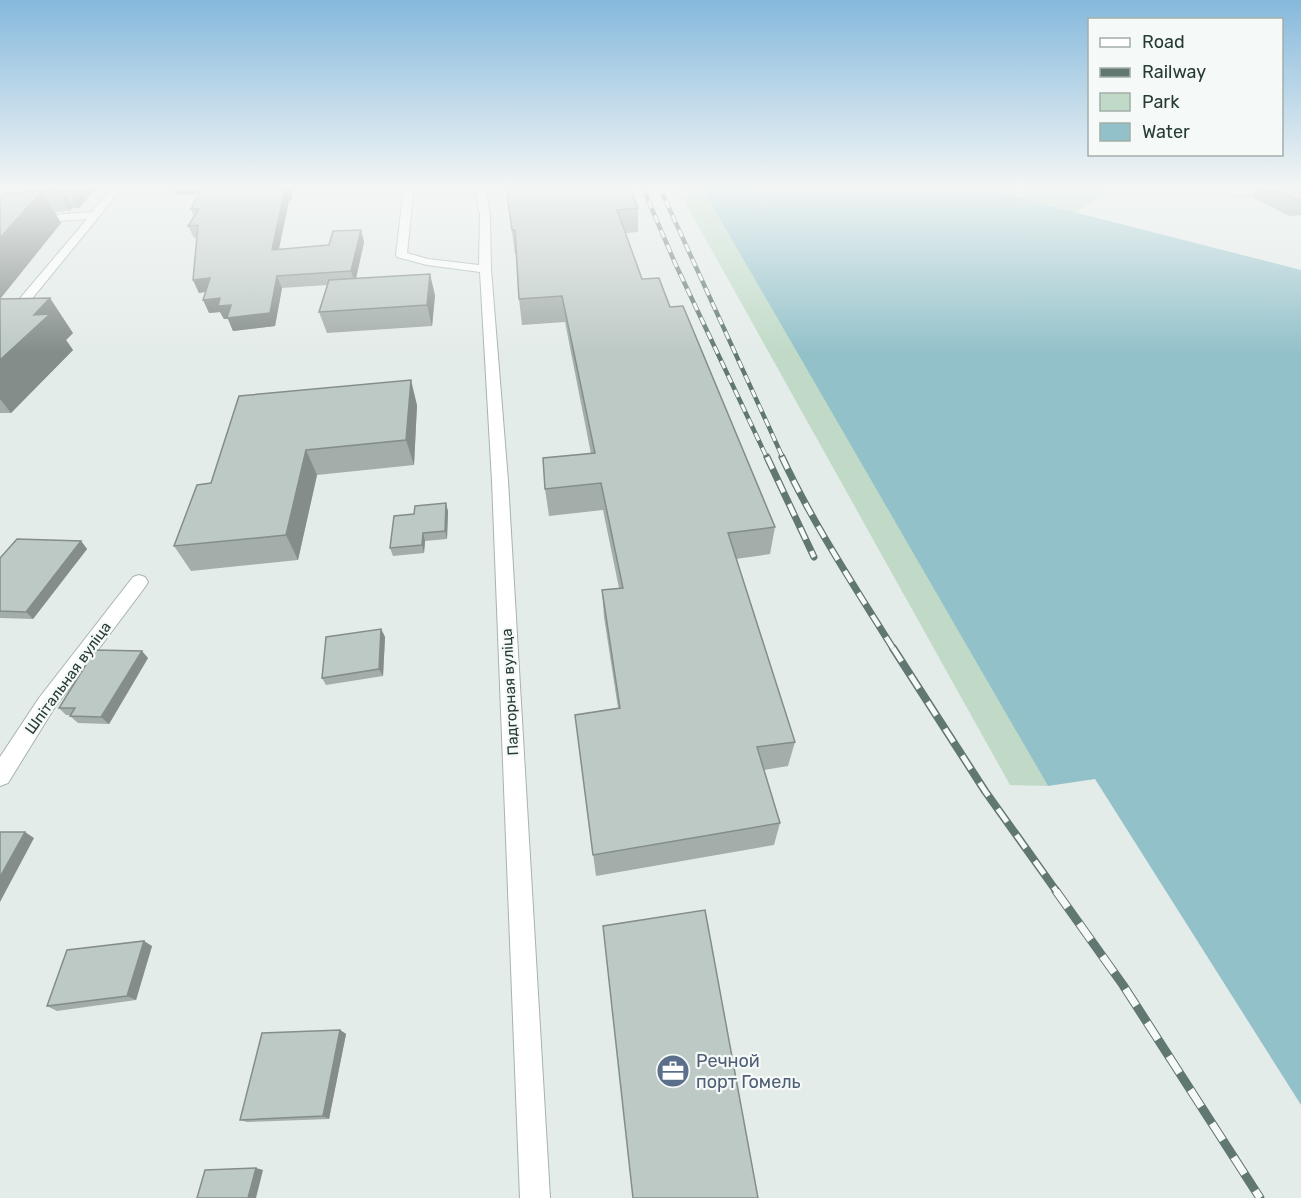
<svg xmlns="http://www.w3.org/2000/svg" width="1301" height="1198" viewBox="0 0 1301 1198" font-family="Rubik,sans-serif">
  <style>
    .green { fill: #c0dac7 }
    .water { fill: #93c1ca }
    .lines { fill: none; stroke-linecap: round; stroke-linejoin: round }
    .minor-casing { stroke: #a7b3b0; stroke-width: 2 }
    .minor { fill: #fff; fill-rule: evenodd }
    .rail-far3-casing { stroke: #617771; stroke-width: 4.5 }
    .rail-far2-casing { stroke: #617771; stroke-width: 7 }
    .rail-far1-casing { stroke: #617771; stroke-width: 8 }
    .rail-casing { stroke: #617771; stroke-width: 9 }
    .rail-far3 { stroke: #f5f9f7; stroke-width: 3; stroke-dasharray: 8; stroke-linecap: butt }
    .rail-far2 { stroke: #f5f9f7; stroke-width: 4.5; stroke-dasharray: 13; stroke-linecap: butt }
    .rail-far1 { stroke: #f5f9f7; stroke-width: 5; stroke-dasharray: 16; stroke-linecap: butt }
    .rail { stroke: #f5f9f7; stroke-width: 7; stroke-dasharray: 20; stroke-linecap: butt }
    .wall { fill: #a3ada9 }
    .shaded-wall { fill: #848d8a }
    .building { fill: #bdc9c5; stroke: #848d8a; stroke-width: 1.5 }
    .labels { text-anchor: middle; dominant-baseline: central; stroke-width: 4.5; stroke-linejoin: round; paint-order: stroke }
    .street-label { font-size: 15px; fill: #263b36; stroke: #f5f9f7 }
    .near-service-label { font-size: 18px; fill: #4e5e75; stroke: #f5f9f7; text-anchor: start }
  </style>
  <rect width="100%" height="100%" fill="#e4ece9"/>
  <!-- green -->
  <g class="green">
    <polygon points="676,186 701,186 712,203 1048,786 1010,785"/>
    <polygon points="972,186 1115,186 1076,213"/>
  </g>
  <!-- water -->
  <polygon class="water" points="701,186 972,186 1301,270 1301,1105 1095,779 1048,786"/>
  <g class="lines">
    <defs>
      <g id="minor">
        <polygon points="114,186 124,186 4,333 0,334 0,322 87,219 0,225 0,219 92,212"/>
        <polygon points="404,186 414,186 407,253 428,259 479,265 480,215 475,186 485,186 490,215 491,269 508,481 550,1198 520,1198 492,481 480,272 427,265 397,257 396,255"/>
        <polygon points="1284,186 1301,186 1301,190 1235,196 1230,193 1235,190"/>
        <polygon points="139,575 145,577 148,582 145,587 53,710 8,783 0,786 0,757 39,698 133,577"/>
      </g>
    </defs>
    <!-- minor casing -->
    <use href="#minor" class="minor-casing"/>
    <!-- minor -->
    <use href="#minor" class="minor"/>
    <defs>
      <g id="rail-far3">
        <polyline points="642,186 675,263 767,458"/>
        <polyline points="659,186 783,458"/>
      </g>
      <g id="rail-far2">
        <polyline points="767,457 814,557"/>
        <path d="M 782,457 C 813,524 855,587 894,650"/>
      </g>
      <polyline id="rail-far1" points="893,648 985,791 1057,892"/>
      <polyline id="rail" points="1056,891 1123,985 1260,1198"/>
    </defs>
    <!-- rail-far3 casing -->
    <use href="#rail-far3" class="rail-far3-casing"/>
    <!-- rail-far2 casing -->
    <use href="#rail-far2" class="rail-far2-casing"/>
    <!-- rail-far1 casing -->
    <use href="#rail-far1" class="rail-far1-casing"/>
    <!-- rail casing -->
    <use href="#rail" class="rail-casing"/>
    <!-- rail-far3 -->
    <use href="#rail-far3" class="rail-far3"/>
    <!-- rail-far2 -->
    <use href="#rail-far2" class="rail-far2"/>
    <!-- rail-far1 -->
    <use href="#rail-far1" class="rail-far1"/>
    <!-- rail -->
    <use href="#rail" class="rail"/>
  </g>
  <!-- wall -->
  <g class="wall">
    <polygon points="22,186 98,186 79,208 72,208 70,211 55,212 61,223 0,299 73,333 66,340 73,350 11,413 0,413 0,196 26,192"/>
    <polygon points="172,186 293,186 291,201 289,201 279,249 329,245 361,230 364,242 356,279 435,295 432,326 327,333 319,312 327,285 282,288 275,326 233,331 228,319 224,319 220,312 209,313 205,292 199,293 193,280 197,238 194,238 188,226 194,217 191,209 199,194 176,195"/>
    <polygon points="506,186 638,208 638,232 626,233 642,279 670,307 775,527 770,554 736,559 795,742 788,766 764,770 780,823 774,845 596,876 575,715 618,708 604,617 602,590 619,588 603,510 549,516 545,489 591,454 565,322 522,325 519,299 516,254 515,254"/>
    <polygon points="1230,186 1301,186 1301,215 1289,216 1252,197 1257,187 1234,188"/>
    <polygon points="417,405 414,465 317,475 298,560 191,571 174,546 211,483"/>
    <polygon points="448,511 447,539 425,541 424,553 393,556 390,548"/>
    <polygon points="81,541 87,549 33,619 0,618 0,558"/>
    <polygon points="381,629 385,637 383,676 326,685 322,678"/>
    <polygon points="148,658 109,724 78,723 70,716 71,715 66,715 59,708"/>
    <polygon points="152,946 136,1000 57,1011 47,1006"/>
    <polygon points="340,1030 346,1034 329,1119 247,1122 240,1120"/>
  </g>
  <!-- shaded-wall -->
  <g class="shaded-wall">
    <polygon points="56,186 60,186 72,208 70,211"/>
    <polygon points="67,186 98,186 79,208"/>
    <polygon points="172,186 208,186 211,193 176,195"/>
    <polygon points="288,186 293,186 291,201 289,201 276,262 272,250 285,189"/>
    <polygon points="42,191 61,223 0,299 0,238"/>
    <polygon points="361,230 364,242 355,283 351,271"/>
    <polygon points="430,274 435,295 432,326 427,305"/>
    <polygon points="277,276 282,288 275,326 233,331 228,319 224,319 220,312 209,313 203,300"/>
    <polygon points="210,278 215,290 199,293 193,280"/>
    <polygon points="50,298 73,333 66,340 73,350 11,413 0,399 0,360 34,315"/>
    <polygon points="411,380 417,405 414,465 406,440"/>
    <polygon points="306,450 317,475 298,560 286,535"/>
    <polygon points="446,503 448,511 447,539 445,531"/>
    <polygon points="423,533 425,541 424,553 422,545"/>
    <polygon points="81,541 87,549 33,619 26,612"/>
    <polygon points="381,629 385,637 383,676 379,669"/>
    <polygon points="142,651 148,658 109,724 101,717"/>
    <polygon points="25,832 34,838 0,902 0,877"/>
    <polygon points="144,941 152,946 136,1000 127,996"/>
    <polygon points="340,1030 346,1034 329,1119 323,1116"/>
    <polygon points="256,1168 263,1170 256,1198 248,1198"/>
  </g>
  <!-- building -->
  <g class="building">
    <polygon points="204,186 288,186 287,189 285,189 272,250 329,245 333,231 361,230 351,271 277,276 270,313 227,318 231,305 218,306 220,298 203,300 210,278 193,280 198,225 188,226 199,209 191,209"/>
    <polygon points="506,186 629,186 638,208 617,210 642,279 659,278 670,307 683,306 775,527 728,533 795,742 757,747 780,823 593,855 575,715 620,708 602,590 623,588 601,483 545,489 543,458 595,453 562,296 519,299 515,230 512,230"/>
    <polygon points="1268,186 1301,186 1301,200 1298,200"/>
    <polygon points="42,191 0,238 0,196 8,193"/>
    <polygon points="430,274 427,305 319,312 329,280"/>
    <polygon points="50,298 34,315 50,314 0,360 0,299"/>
    <polygon points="411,380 406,440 306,450 286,535 174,546 197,485 211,483 239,396"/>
    <polygon points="446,503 445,531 423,533 422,545 390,548 394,516 414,514 415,506"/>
    <polygon points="17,539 81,541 26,612 0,611 0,558"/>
    <polygon points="381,629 379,669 322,678 326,637"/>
    <polygon points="95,650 142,651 101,717 70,716 75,708 59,708"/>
    <polygon points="0,832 25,832 0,877"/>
    <polygon points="705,910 758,1198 633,1198 603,926"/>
    <polygon points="144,941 127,996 47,1006 67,950"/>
    <polygon points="340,1030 323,1116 240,1120 262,1033"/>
    <polygon points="256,1168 248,1198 197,1198 205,1170"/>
  </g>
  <!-- sky -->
  <linearGradient id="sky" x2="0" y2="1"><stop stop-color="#86b9dc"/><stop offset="0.53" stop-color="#f3f6f5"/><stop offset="1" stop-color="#f3f6f5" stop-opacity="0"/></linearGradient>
  <rect width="1301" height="353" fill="url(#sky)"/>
  <!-- icons -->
  <defs>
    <symbol id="office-disc" viewBox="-11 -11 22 22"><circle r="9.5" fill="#5c6f8a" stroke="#f5f9f7"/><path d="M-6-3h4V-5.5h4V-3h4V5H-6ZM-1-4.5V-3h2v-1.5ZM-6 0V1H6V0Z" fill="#fff"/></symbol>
  </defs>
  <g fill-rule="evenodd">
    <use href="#office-disc" x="654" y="1052" width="38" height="38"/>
  </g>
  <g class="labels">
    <!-- street labels -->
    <g class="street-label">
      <text transform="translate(68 678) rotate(-54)">Шпітальная вуліца</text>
      <text transform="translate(510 692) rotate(-93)">Падгорная вуліца</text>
    </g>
    <!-- near-service labels -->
    <g class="near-service-label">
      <text x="696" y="1061">Речной<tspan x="696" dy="21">порт Гомель</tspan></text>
    </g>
  </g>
  <!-- legend -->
  <rect x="1088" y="18" width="195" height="138" fill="#f5f9f7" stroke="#a2adaa" stroke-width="1.5"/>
  <rect x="1100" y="38" width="30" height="9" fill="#ffffff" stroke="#a2adaa" stroke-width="1.5"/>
  <text x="1142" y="48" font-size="18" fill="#263b36">Road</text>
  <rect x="1100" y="68" width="30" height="9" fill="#617771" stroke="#a2adaa" stroke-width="1.5"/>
  <text x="1142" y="78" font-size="18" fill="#263b36">Railway</text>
  <rect x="1100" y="93" width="30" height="18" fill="#c0dac7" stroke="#a2adaa" stroke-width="1.5"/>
  <text x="1142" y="108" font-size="18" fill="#263b36">Park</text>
  <rect x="1100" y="123" width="30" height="18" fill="#93c1ca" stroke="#a2adaa" stroke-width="1.5"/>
  <text x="1142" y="138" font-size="18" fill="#263b36">Water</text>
</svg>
